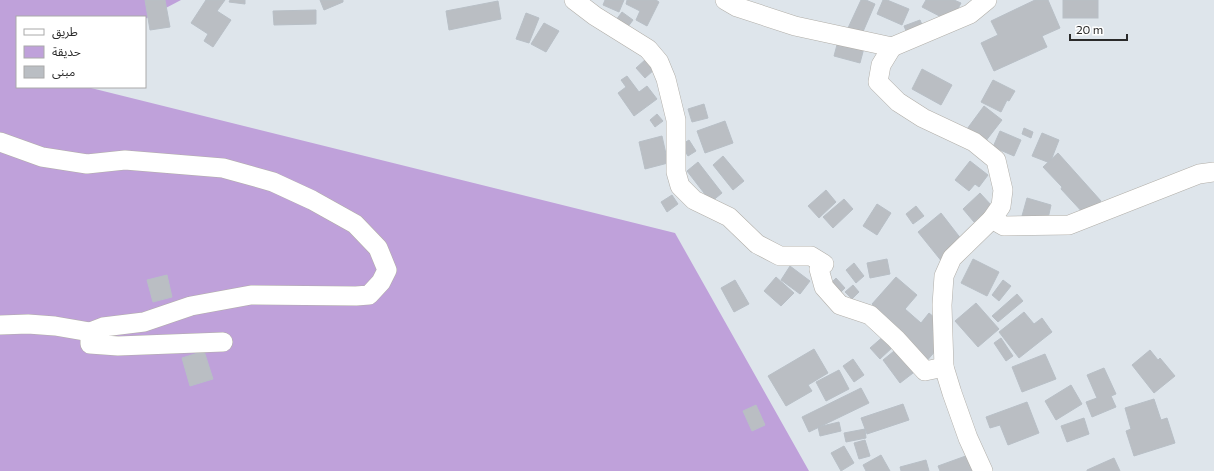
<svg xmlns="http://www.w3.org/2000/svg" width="1214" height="471" viewBox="0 0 1214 471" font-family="Commissioner,'Noto Sans Arabic',sans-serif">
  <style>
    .green { fill: #bfa1da }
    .building { fill: #babec3; stroke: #b8bfc6 }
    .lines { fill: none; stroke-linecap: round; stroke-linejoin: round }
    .minor-casing { stroke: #b1aea8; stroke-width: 20 }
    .minor { stroke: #fff; stroke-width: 19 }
  </style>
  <rect width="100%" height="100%" fill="#dee5eb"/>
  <!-- green -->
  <polygon class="green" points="0,0 181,0 145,19 145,17 17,17 17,87 87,87 675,233 809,471 0,471"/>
  <!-- building -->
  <g class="building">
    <polygon points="145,0 165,0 170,27 150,30"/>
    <polygon points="206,0 225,0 217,11 231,20 213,47 204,41 208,34 191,23"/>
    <polygon points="230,0 245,0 245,4 229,2"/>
    <polygon points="320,0 343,0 343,2 324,10"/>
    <polygon points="605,0 624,0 619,12 603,5"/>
    <polygon points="627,0 656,0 659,2 647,26 636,20 640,11 626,4"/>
    <polygon points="861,0 866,0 875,4 862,34 848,28"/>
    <polygon points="883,0 887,0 909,9 902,25 877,14"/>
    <polygon points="926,0 954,0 961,3 951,22 922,7"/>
    <polygon points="1035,0 1048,0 1060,28 1042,36 1047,47 994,71 981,43 998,35 991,21"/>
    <rect x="1063" y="0" width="35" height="18"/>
    <polygon points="498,1 501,19 449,30 446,11"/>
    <polygon points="316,10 316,24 274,25 273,11"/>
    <polygon points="622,12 633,20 627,28 616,20"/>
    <polygon points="526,13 539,18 529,43 516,39"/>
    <polygon points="920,20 925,32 909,38 904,26"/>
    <polygon points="544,23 559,31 546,52 531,44"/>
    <polygon points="838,41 864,48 860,63 834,56"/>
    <polygon points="646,59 655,69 645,78 636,68"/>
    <polygon points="922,69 952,85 941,105 912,89"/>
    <polygon points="627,76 639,92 647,86 657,99 634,116 618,93 626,87 621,80"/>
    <polygon points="993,80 1015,91 1009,101 1007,100 1001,112 981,102"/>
    <polygon points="704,104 708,118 692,122 688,109"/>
    <polygon points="984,106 1002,120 985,142 967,129"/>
    <polygon points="657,114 663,121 655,127 650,120"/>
    <polygon points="725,121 733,143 705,153 697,131"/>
    <polygon points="1024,128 1033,132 1031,138 1022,134"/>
    <polygon points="1000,131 1021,140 1014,156 993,147"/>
    <polygon points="1042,133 1059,140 1050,163 1032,156"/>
    <polygon points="662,136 668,163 645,169 639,142"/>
    <polygon points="689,140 696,151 688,156 681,145"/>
    <polygon points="1058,153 1101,201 1085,215 1061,189 1062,187 1043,167"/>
    <polygon points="723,156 744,181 733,190 713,165"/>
    <polygon points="970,161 988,175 979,187 975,184 969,191 955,180"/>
    <polygon points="698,162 722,193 711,202 687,171"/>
    <polygon points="826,190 836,202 819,218 808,206"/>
    <polygon points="980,193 992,206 974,222 963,209"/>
    <polygon points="672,195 678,204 667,212 661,202"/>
    <polygon points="1027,198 1051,205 1047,223 1022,216"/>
    <polygon points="844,199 853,209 833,228 823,217"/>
    <polygon points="877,204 891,213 877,235 863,226"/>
    <polygon points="916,206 924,216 913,224 906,214"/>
    <polygon points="941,213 965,244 943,263 918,232"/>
    <polygon points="887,259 890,274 870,278 867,263"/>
    <polygon points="973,259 999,272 987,296 961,283"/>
    <polygon points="854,263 864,276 856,283 846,270"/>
    <polygon points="790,266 810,281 800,294 781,280"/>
    <polygon points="167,275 172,297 153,302 147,280"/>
    <polygon points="776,277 794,293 781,306 764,291"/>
    <polygon points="896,277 917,295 905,309 921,323 929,313 940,322 932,332 943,342 925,363 888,329 893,323 872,304"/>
    <polygon points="836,278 845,288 840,293 831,283"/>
    <polygon points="735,280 749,304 734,312 721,288"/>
    <polygon points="1003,280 1011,286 999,301 992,295"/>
    <polygon points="853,285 859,292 852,299 845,292"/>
    <polygon points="1017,294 1023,301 998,322 992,316"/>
    <polygon points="976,303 999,329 978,347 955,321"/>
    <polygon points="1024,312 1034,324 1042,318 1052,332 1019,358 999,332"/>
    <polygon points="885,335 894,346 880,359 870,348"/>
    <polygon points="1001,338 1013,356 1006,361 994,343"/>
    <polygon points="899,347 917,370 900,383 883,360"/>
    <polygon points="814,349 828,373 808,385 812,391 786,406 768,376"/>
    <polygon points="1150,350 1158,360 1160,358 1175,376 1154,393 1132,365"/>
    <polygon points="204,351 213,379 190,386 182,358"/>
    <polygon points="1045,354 1056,379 1022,392 1012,367"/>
    <polygon points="853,359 864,375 854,382 843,366"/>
    <polygon points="1104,368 1116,394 1111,396 1116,407 1092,417 1086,402 1097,398 1087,375"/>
    <polygon points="839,370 849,389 826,401 816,382"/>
    <polygon points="1071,385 1082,404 1056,420 1045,401"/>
    <polygon points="861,388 869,403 809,432 802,417"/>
    <polygon points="1154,399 1161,420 1167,418 1175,443 1134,456 1126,431 1131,429 1125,408"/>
    <polygon points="1027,402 1039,433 1008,445 1000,425 990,428 986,417"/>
    <polygon points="903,404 909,420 867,434 861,418"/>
    <polygon points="756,405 765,425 752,431 743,411"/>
    <polygon points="1084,418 1089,434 1067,442 1061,426"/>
    <polygon points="839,422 841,431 820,436 818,427"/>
    <polygon points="865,429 866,438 846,442 844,433"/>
    <polygon points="865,440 870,456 859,459 854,443"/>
    <polygon points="844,446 854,463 841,471 831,453"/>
    <polygon points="974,453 980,471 940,471 938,466"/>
    <polygon points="881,455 890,471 866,471 863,465"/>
    <polygon points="1114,458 1120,471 1087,471 1087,470"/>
    <polygon points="926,460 929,471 901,471 900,467"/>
  </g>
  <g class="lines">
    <defs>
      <g id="minor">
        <polyline points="574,0 595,16 648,49 659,62 666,79 676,120 676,172 680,186 694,200 729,217 757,244 780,256 811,256 824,264 819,269 824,287 840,305 870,315 896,339 925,371 944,367"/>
        <polyline points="725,0 737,7 795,26 892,47 970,14 987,0"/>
        <polyline points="892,47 881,65 878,82 898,102 923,118 974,142 996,160 1003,190 1001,206 992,219 1004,226 1069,225 1199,174 1214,172"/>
        <polyline points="0,142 42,157 87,164 125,160 223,168 273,182 312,200 355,224 378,248 387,270 381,282 369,295 356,296 251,295 191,306 144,322 103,327 90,332 90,344 118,346 223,342"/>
        <polyline points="0,325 28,324 55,326 90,332"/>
        <polyline points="983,471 968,438 952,393 944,367 942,305 944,276 952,258 992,219"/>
      </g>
    </defs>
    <!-- minor casing -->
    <use href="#minor" class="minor-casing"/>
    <!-- minor -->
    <use href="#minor" class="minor"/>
  </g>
  <!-- legend -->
  <rect x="16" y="16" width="130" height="72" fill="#ffffff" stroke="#aaaaaa"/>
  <rect x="24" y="29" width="20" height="6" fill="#ffffff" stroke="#aaaaaa"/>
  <text x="52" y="36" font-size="12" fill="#2a2a2a">طريق</text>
  <rect x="24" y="46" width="20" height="12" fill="#bfa1da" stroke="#aaaaaa"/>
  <text x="52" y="56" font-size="12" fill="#2a2a2a">حديقة</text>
  <rect x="24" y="66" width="20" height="12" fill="#babec3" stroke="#aaaaaa"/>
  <text x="52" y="76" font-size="12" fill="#2a2a2a">مبنى</text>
  <!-- scale -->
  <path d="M1070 34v6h57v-6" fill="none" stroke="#2a2a2a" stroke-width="2"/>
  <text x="1076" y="34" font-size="12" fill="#2a2a2a" stroke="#ffffff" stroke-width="3" paint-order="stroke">20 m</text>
</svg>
